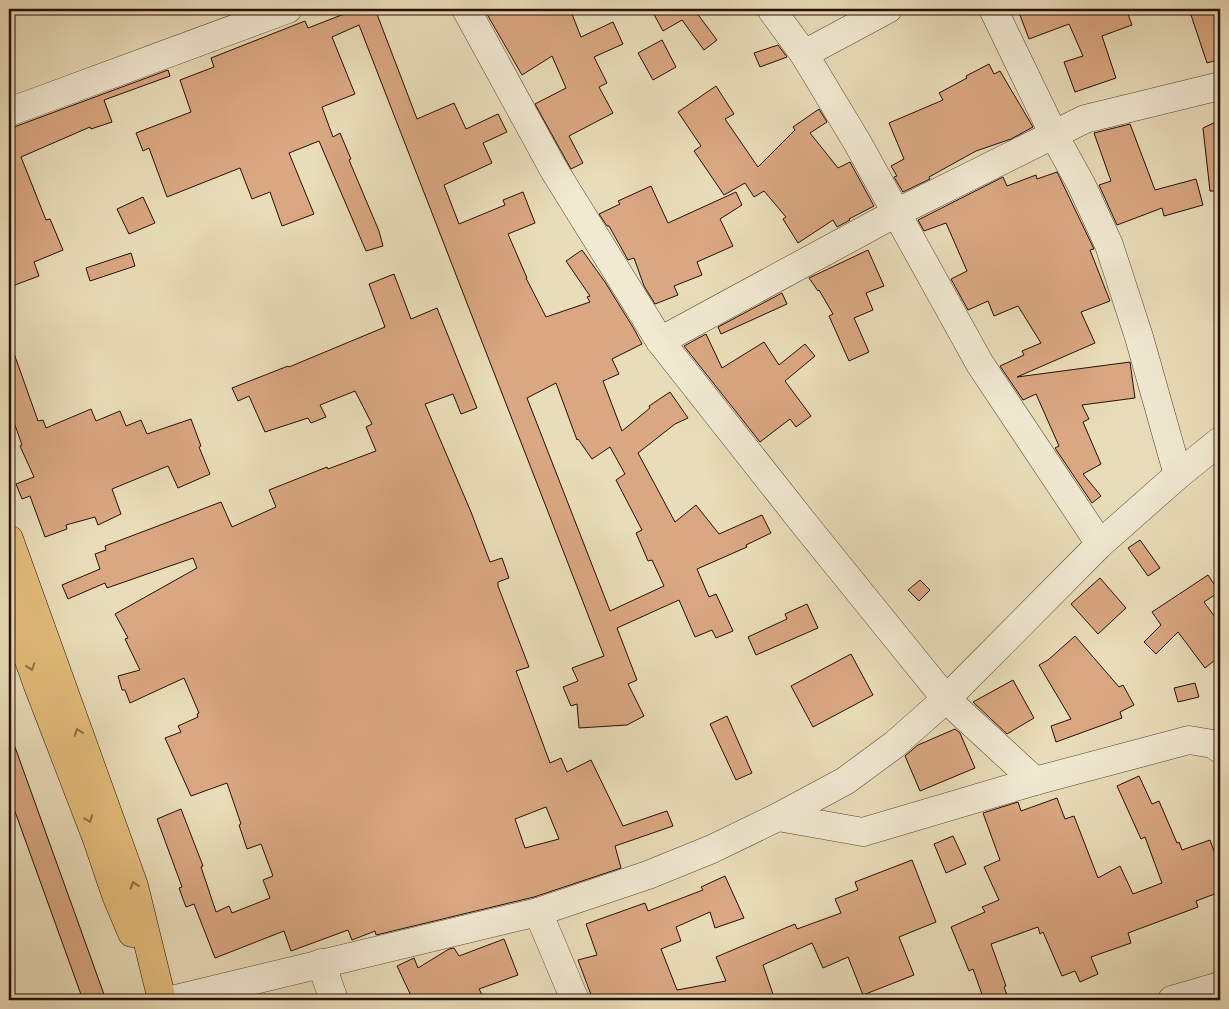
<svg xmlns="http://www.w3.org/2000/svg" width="1229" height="1009" viewBox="0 0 1229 1009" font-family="'Libre Bodoni',serif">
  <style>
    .building { fill: #d9a781; stroke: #290e03; fill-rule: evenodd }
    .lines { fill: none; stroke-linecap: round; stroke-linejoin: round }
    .minor-casing { stroke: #594230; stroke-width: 29 }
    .major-casing { stroke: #290e03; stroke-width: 29 }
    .minor { stroke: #f1e9d2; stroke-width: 28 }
    .major { stroke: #e4be7c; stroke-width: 28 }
    .oneway { stroke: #906f46 }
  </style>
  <rect width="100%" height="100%" fill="#e9ddb9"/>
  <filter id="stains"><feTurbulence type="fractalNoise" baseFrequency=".004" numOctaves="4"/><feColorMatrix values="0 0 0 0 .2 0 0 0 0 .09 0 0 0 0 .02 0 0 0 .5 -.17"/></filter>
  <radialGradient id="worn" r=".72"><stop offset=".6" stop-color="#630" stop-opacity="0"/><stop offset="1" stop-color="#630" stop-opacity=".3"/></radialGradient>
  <!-- building -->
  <g class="building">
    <path d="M 357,9 L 375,9 L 417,119 L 454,103 L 466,129 L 498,114 L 507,132 L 483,143 L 492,163 L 444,185 L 459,224 L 505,205 L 503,200 L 523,192 L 535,223 L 508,234 L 527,278 L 526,278 L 546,317 L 590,302 L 587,297 L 590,296 L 566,261 L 582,250 L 605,282 L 634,329 L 642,344 L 612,359 L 619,374 L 603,381 L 622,431 L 650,408 L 649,406 L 670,392 L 688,418 L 675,424 L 638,453 L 675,522 L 696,505 L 719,534 L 762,515 L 771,533 L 746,545 L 747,547 L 697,569 L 709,597 L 716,594 L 733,631 L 716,638 L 712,630 L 695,637 L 679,600 L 617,628 L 637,680 L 628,684 L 644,716 L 627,725 L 579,728 L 577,704 L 571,706 L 563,687 L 578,681 L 572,668 L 604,656 L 359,25 L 332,37 L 355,94 L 322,107 L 333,137 L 340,133 L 351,159 L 349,160 L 379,231 L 383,246 L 366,251 L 319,141 L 289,153 L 314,214 L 282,226 L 270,192 L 252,199 L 240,168 L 167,197 L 149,148 L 143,151 L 136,133 L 191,112 L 180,80 L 214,67 L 211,58 L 305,21 L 308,28 ZM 556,383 L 577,440 L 578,439 L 592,459 L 610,447 L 625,474 L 616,480 L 642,530 L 636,533 L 648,561 L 652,560 L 664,586 L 610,611 L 527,398 Z"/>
    <polygon points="484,9 570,9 581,37 613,22 623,44 594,57 607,83 599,87 613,113 569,136 583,163 571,169 535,104 566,88 552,56 522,75"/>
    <polygon points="651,9 701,9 696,12 717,40 704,50 682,20 663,31"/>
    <polygon points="1036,9 1126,9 1132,25 1102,36 1116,78 1075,92 1064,62 1083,56 1069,24 1029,39 1020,15"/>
    <polygon points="1189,9 1220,9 1220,59 1207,63"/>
    <polygon points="662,40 676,67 653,80 638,53"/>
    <polygon points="778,45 787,57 760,67 754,53"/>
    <polygon points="989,64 994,74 1000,71 1033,127 1011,139 976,151 929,177 930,179 903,192 894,177 897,176 891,166 904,159 889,123 943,100 939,93 967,78 966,76"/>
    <polygon points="168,70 170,76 104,100 112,122 91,129 90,127 21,157 46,220 50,219 63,250 34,262 39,276 15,285 9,269 9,127 14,127"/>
    <polygon points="716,86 734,114 725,119 758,167 795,130 793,127 819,109 827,122 810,133 838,168 850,162 874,206 849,219 850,220 837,227 833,220 798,243 783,219 786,217 764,191 754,197 745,183 724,195 694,151 701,146 678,112"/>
    <polygon points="1220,120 1220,191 1210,191 1203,128"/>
    <polygon points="1130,124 1155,190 1196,179 1203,205 1164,216 1162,208 1117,225 1099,185 1111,181 1094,133"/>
    <polygon points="1057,172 1094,249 1090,250 1110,301 1081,312 1095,343 1017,377 1130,362 1135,398 1082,405 1089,419 1083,422 1101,464 1083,474 1101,496 1092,503 1055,448 1059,446 1036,394 1023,400 1000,366 1024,355 1022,351 1041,343 1018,306 994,316 988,301 968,310 951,279 967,271 946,223 924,231 918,220 1003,177 1007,186 1036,175 1037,179"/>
    <polygon points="651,186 668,223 736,192 742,205 720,219 733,246 697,262 702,275 674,286 678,295 655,304 644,286 634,258 628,260 609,226 607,226 599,214 620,204 618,201"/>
    <polygon points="143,197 155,223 129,234 117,209"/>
    <polygon points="868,250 884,286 866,293 873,310 854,318 869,352 849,361 829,316 833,314 819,290 818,291 809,278"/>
    <polygon points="131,253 135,266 90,281 86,268"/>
    <path d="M 394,274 L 411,319 L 437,308 L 477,408 L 461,414 L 453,394 L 425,404 L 471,512 L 490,562 L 502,558 L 509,578 L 498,582 L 498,586 L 529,667 L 516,671 L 550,763 L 561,758 L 567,772 L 591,760 L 623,826 L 667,811 L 673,826 L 615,846 L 621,868 L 534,897 L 376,935 L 375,931 L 352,940 L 348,930 L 291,951 L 284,931 L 215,958 L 194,904 L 186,907 L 179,888 L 182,887 L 157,819 L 181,809 L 203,866 L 201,867 L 216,912 L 229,906 L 232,913 L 270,898 L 263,880 L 273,876 L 261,844 L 247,849 L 239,825 L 241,824 L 227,783 L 191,796 L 165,738 L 181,732 L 178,726 L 198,717 L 197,714 L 199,713 L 184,678 L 130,703 L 125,690 L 122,690 L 118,676 L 140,670 L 125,639 L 128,638 L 115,614 L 197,568 L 193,558 L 107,588 L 105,583 L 68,599 L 62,585 L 100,569 L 95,554 L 106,550 L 105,546 L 221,502 L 232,527 L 276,507 L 269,490 L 327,467 L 328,469 L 376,451 L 366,427 L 372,424 L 355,391 L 320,405 L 326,417 L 311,423 L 308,418 L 265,432 L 249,396 L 238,401 L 232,388 L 288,366 L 289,367 L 385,327 L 369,284 ZM 546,807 L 559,839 L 525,848 L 515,819 Z"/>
    <polygon points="782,293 787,304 721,334 718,327"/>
    <polygon points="706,334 722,368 764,342 779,365 805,344 815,356 785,381 811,416 796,427 790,419 760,442 684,346"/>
    <polygon points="9,345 11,345 38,421 43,420 46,428 91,409 96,421 120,411 126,426 141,420 147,434 191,419 201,446 199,447 210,474 178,488 168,466 112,489 121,514 98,525 95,517 66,525 67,529 45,537 30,496 22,499 16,484 34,477 20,446 22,445 9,408"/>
    <polygon points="1140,540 1160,568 1148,576 1128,548"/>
    <polygon points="1208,575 1219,592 1204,602 1220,624 1220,656 1205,668 1178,632 1156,654 1144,642 1161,625 1152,612"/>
    <polygon points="1100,578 1126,608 1098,634 1071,604"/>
    <polygon points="920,580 930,590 919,601 908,590"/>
    <polygon points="807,604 818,628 756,655 748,637 787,619 785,614"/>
    <polygon points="1075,636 1119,687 1123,685 1134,705 1120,712 1122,718 1056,742 1051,726 1071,719 1039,665 1048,660"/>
    <polygon points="851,654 873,695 813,727 791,686"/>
    <polygon points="1013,680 1034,718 1007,734 973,702"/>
    <polygon points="1195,683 1199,697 1178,702 1174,688"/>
    <polygon points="727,716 752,773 736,780 710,724"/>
    <polygon points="955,729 960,733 975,768 920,791 905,756 918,745"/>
    <polygon points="9,736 11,736 106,1000 83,1000 9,795"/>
    <polygon points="1139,776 1152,804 1159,801 1177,843 1179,842 1182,850 1210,840 1220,868 1220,892 1196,901 1198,907 1128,933 1131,943 1091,957 1098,974 1080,982 1075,971 1062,976 1043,932 1040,934 1038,927 991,944 1006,986 1004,987 1009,1000 984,1000 973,969 969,971 951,927 985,912 982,907 999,900 984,867 1000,860 983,813 1018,802 1021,811 1057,798 1065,819 1074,816 1098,878 1120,866 1133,894 1162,883 1145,837 1141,839 1117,786"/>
    <polygon points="953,836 966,864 946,873 934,844"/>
    <polygon points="912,860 936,922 899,937 914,975 863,995 848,957 823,968 812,943 763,965 775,1000 593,1000 578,960 597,955 586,924 645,903 648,911 703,890 701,887 725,876 744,918 715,928 710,912 676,927 681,941 661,949 677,990 726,981 716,957 795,924 797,929 841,913 835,899 858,890 855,882"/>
    <polygon points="504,939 518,975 479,989 485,1000 413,1000 397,966 414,958 418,968 449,949 454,948 459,956"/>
  </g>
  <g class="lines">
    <defs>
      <g id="minor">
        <polyline points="466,9 554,170 660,341 806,526 946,699 1035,781"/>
        <polyline points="771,9 804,54 857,142 980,364 1100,544"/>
        <polyline points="993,9 1054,135 1082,186 1109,245 1139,337 1178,475"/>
        <polyline points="804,54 888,9"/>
        <polyline points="9,112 288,9"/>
        <polyline points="660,341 896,213 1085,119 1220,86"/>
        <polyline points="778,817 863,832 1035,781 1189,740 1213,744 1220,749"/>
        <polyline points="538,912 575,1000"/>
        <polyline points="321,963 334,1000"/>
        <polyline points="171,1000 538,912 648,875 712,849 778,817 845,781 894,745 946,699 1100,544 1178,475 1220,441"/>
        <polyline points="1172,1000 1220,986"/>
      </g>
      <g id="major">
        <polyline points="9,539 134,886 162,1000"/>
        <polyline points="9,604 37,683 97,839 116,895 132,933"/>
      </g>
    </defs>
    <!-- minor casing -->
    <use href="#minor" class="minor-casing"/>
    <!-- major casing -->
    <use href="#major" class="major-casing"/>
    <!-- minor -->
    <use href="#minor" class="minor"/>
    <!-- major -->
    <use href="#major" class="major"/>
  </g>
  <!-- one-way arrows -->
  <defs><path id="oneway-chevron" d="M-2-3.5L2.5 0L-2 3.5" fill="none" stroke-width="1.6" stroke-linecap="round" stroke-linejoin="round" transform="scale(1.25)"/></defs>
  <g class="oneway">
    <use href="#oneway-chevron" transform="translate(31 667) rotate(71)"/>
    <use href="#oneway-chevron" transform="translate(78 732) rotate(-110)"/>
    <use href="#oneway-chevron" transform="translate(89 819) rotate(69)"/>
    <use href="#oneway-chevron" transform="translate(134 885) rotate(-107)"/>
  </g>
  <!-- margin -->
  <rect width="1229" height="1009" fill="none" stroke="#e9ddb9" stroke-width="30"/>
  <rect x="10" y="10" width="1209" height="989" fill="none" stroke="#290e03" stroke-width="2.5"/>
  <rect x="15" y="15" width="1199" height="979" fill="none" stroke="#290e03"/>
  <rect width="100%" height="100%" filter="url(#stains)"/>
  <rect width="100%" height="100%" fill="url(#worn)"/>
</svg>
